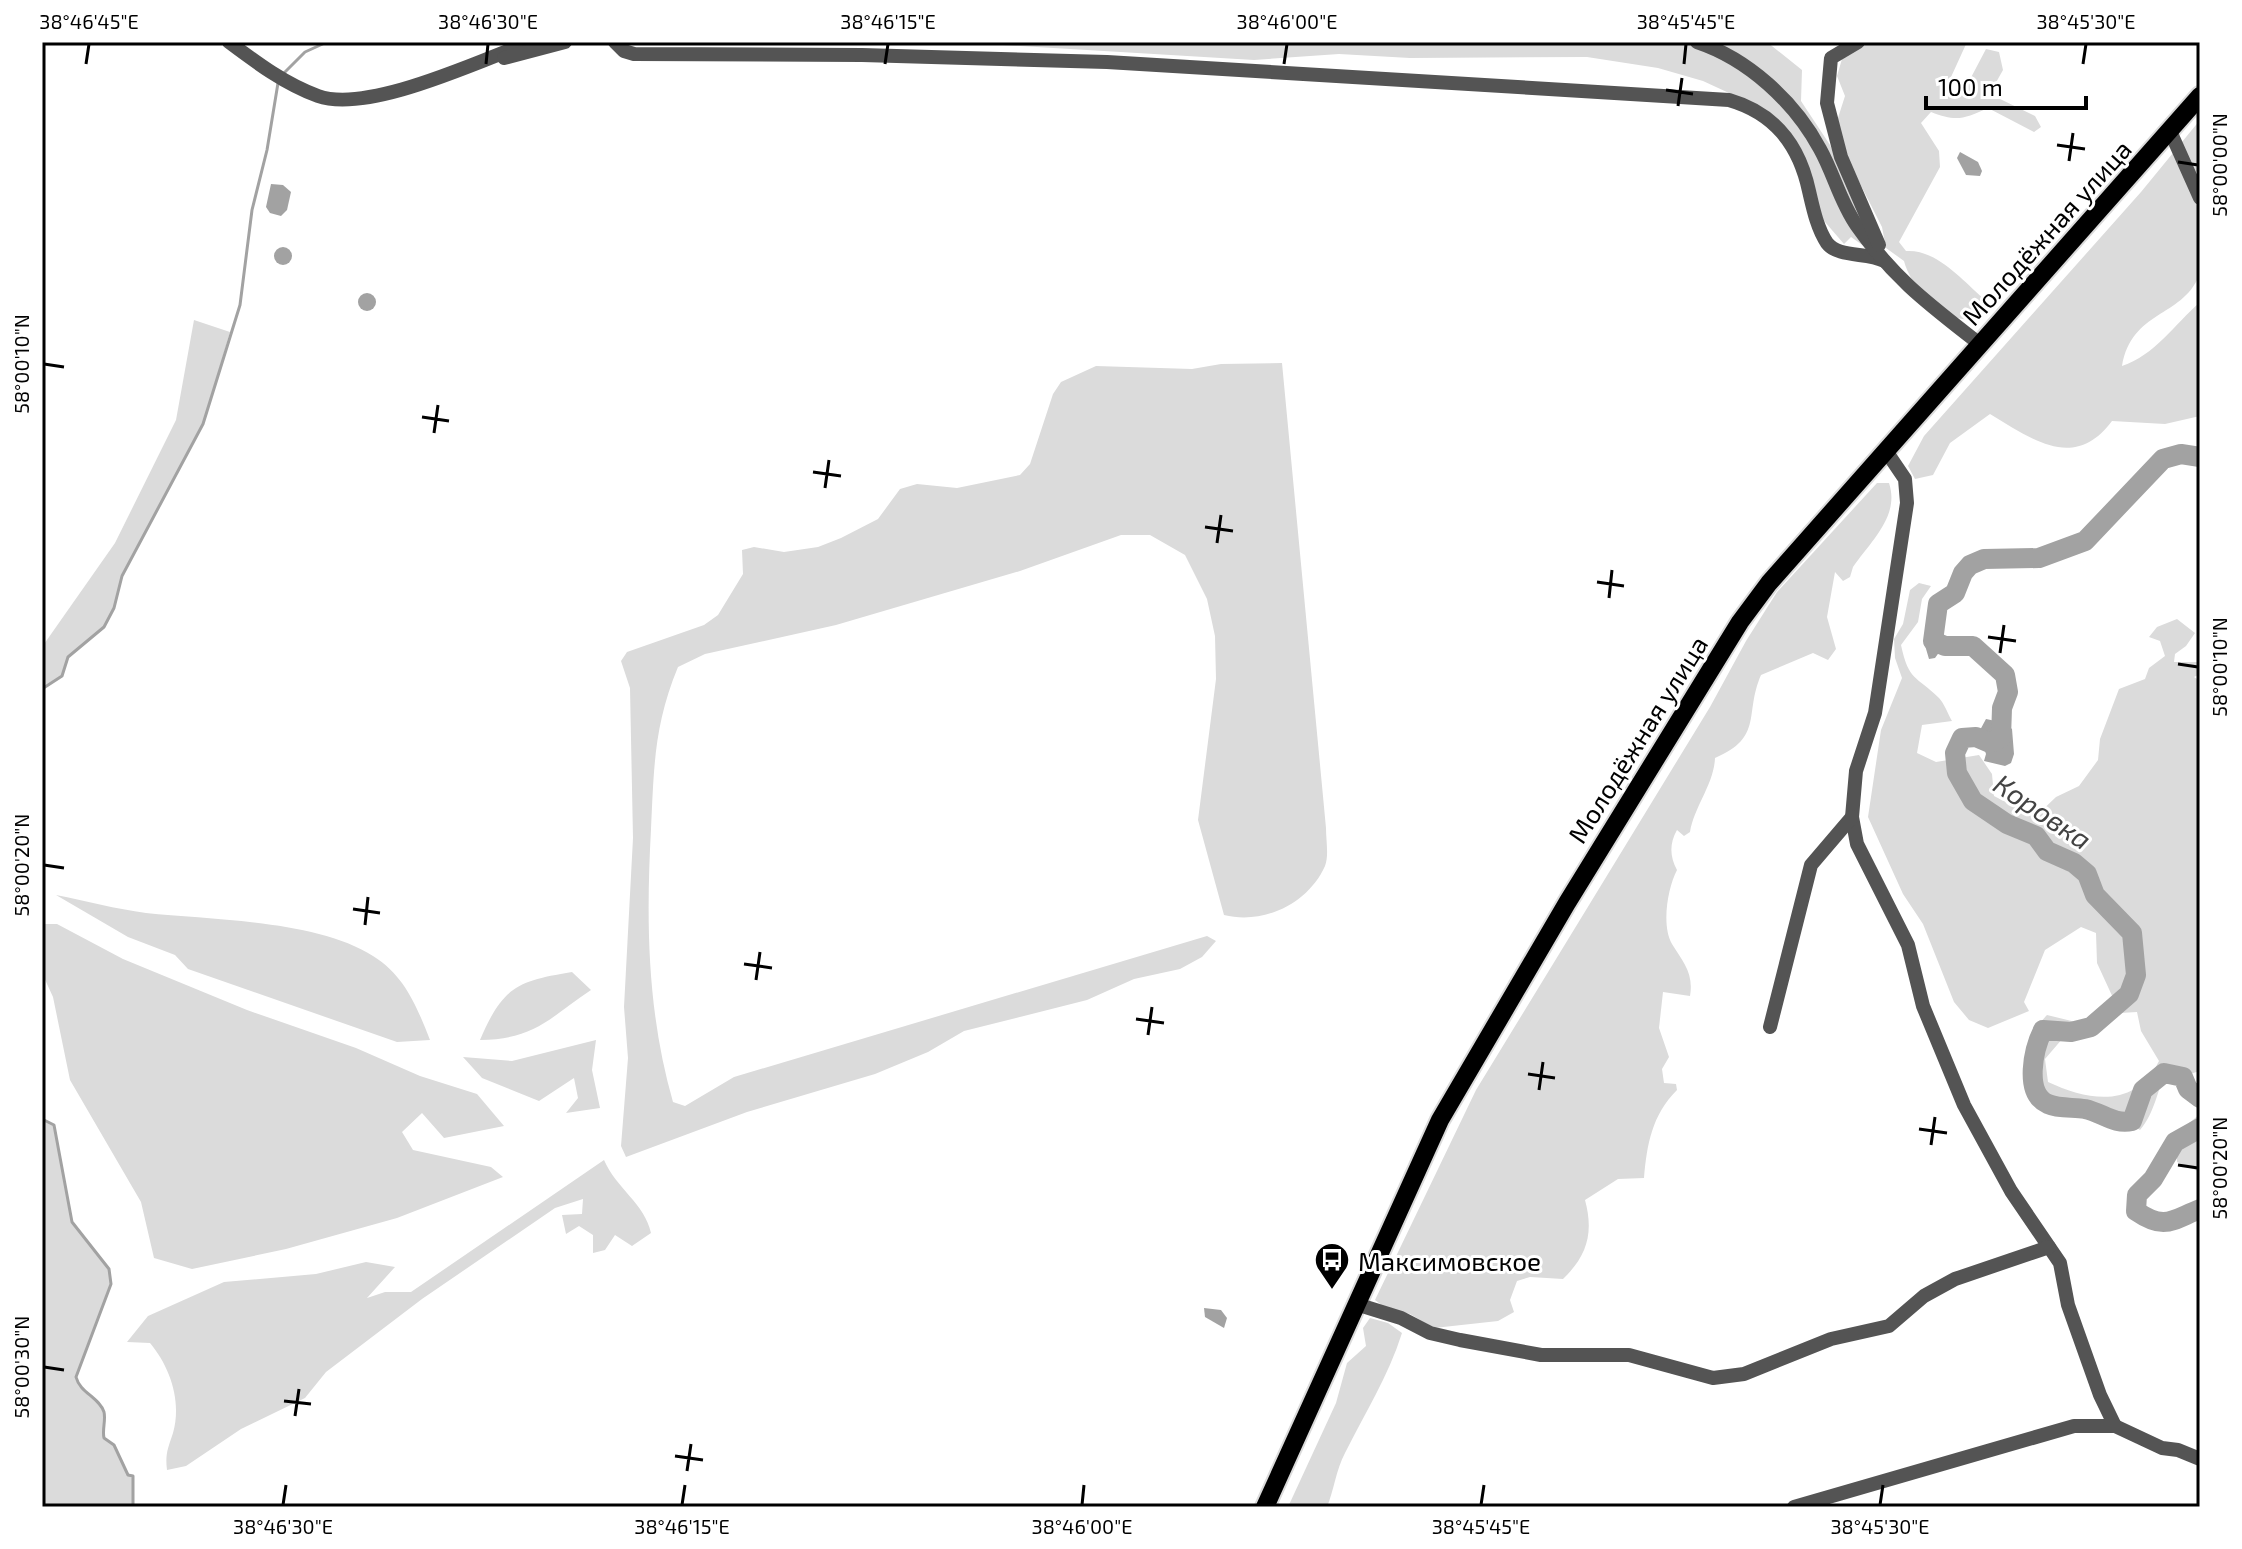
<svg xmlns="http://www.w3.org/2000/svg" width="2242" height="1549" viewBox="0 0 2242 1549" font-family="'Exo 2',sans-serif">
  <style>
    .green { fill: #dbdbdb }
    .water { fill: #a2a2a2 }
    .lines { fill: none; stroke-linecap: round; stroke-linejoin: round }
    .stream { stroke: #a2a2a2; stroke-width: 3 }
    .river { stroke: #a2a2a2; stroke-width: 20 }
    .major-casing { stroke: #dbdbdb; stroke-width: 22 }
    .minor { stroke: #545454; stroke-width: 14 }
    .major { stroke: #000; stroke-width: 18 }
    .ticks { fill: none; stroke: #000; stroke-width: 3 }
    .labels { text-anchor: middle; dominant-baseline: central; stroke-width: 6; stroke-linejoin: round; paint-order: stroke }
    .street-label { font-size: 26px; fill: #000; stroke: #fff }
    .poi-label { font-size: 26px; fill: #000; stroke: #fff; text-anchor: start }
    .water-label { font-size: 28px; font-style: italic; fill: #434343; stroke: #fff }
    .neatline { fill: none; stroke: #000; stroke-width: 3 }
    .ticks-label { font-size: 20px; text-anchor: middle; fill: #000 }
  </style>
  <rect width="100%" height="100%" fill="#fff"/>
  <!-- green -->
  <g class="green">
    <polygon points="860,42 1767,42 1802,70 1801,101 1830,145 1871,236 1868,249 1851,237 1844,244 1825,222 1783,143 1742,99 1703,81 1658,68 1587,57 1410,58 1339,54 1254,60 1002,45"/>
    <path d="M 1868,42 L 1967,42 L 1946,88 L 1956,93 L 1966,87 L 1986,49 L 1999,52 L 2003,70 L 1994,86 L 1998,98 L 2035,116 L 2041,127 L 2034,132 L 1988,108 C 1964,119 1956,122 1931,112 L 1921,123 L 1939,151 L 1940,167 L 1899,242 L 1906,251 C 1936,249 1961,279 1983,298 L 1982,318 C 1951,329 1911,290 1904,261 L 1886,248 L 1882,227 L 1845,154 L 1837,121 L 1845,96 L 1837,76 L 1842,59 Z"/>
    <path d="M 2200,120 L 2200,170 L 2191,174 C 2202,194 2200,211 2200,233 C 2200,245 2204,266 2199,276 C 2181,318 2132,310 2122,366 C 2155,355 2174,325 2200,302 L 2200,416 L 2165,424 L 2112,421 C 2074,472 2032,439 1990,414 L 1950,443 L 1933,475 L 1915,479 L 1908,466 L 1924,436 L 2141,192 Z"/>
    <polygon points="194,320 230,332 203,424 122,576 114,608 104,627 68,657 62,676 42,689 42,647 115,543 176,420"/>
    <path d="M 1282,363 L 1326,828 C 1326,840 1329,856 1325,866 C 1308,904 1263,925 1224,915 L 1198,820 L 1216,679 L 1215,636 L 1207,599 L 1185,555 L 1150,535 L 1121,535 L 1020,571 L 836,625 L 705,654 L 678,667 C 654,725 654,767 651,829 C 646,922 647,1011 673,1102 L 685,1106 L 734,1077 L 1207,936 L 1216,941 L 1202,957 L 1180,969 L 1134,979 L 1087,1000 L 964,1031 L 928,1052 L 875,1074 L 747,1112 L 626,1157 L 621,1146 L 628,1058 L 624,1007 L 633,838 L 630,688 L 621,661 L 627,652 L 704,625 L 718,615 L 743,574 L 742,550 L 754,547 L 784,552 L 818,547 L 841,538 L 878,519 L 900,489 L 917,484 L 957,488 L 1020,475 L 1030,464 L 1053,394 L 1061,382 L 1096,366 L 1192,369 L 1221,364 Z"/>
    <path d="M 1877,483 L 1889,483 C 1900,516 1871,541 1853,567 L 1850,577 L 1843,581 L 1835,572 L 1827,617 L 1836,649 L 1828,660 L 1813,653 L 1761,675 C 1744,714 1764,737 1715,758 C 1714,784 1694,807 1690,832 L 1684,836 L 1677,830 C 1669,844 1670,857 1677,870 C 1668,887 1661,925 1672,944 C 1683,962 1694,973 1690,996 L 1663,992 L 1659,1028 L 1669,1057 L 1662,1069 L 1664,1083 L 1676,1084 L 1677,1090 C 1652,1115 1647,1144 1644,1178 L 1618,1179 L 1585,1200 C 1594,1233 1587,1256 1563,1279 L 1530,1277 L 1517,1281 L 1510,1300 L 1514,1312 L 1498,1321 L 1434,1328 L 1410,1314 L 1387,1309 L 1375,1300 L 1476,1090 L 1710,707 L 1746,641 L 1777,592 Z"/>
    <path d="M 1919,583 L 1931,586 L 1922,599 L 1918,622 L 1901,645 C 1909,682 1916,675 1939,698 C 1944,703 1948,714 1952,721 L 1922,725 L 1917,753 L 1936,762 L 1979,755 L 1992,774 L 1994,796 L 2035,817 L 2056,797 L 2079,786 L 2098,760 L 2100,739 L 2119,689 L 2145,679 L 2149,668 L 2165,656 L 2160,641 L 2149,637 L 2157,627 L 2177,619 L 2195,633 L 2186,646 L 2175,654 L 2174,662 L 2200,662 L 2200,674 L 2194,677 L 2200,681 L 2200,1071 L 2183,1076 L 2167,1070 C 2157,1090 2155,1113 2140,1130 L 2131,1124 C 2110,1127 2108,1122 2089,1118 C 2051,1110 2027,1096 2032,1054 C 2034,1037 2035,1027 2047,1015 L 2088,1025 L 2085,1033 L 2063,1038 L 2045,1059 L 2048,1082 C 2089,1101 2135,1109 2159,1061 L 2141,1031 L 2137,1012 L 2120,1013 L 2097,963 L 2096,933 L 2081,927 L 2045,950 L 2024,1002 L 2029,1011 L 1988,1028 L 1969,1020 L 1954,1002 L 1923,924 L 1903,894 L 1868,817 L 1881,730 L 1902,678 L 1895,658 L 1894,639 L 1903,624 L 1910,590 Z"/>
    <path d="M 56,895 C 86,901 116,909 146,913 C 213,920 317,920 373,956 C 405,976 417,1007 430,1040 L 397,1042 L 188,969 L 175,955 L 128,937 Z"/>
    <polygon points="42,924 57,924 123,959 247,1010 356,1048 420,1076 477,1094 504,1126 444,1138 422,1113 402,1132 413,1150 491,1167 503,1177 397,1218 286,1249 192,1269 154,1258 141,1202 70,1080 53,997 42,973"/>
    <path d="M 572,972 L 591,990 C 548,1019 535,1039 480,1040 C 503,986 518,981 572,972 Z"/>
    <polygon points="596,1040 592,1070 600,1108 566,1113 578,1098 574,1078 539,1101 482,1078 463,1057 512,1061"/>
    <polygon points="2200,1114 2200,1172 2177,1162 2176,1134"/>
    <path d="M 42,1119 L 54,1125 L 72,1222 L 109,1269 L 111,1284 L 76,1377 C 80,1393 99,1397 103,1412 C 106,1420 102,1430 104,1438 L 114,1445 L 128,1474 L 133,1476 L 133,1507 L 42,1507 Z"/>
    <path d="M 604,1160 C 616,1188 645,1204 651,1233 L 632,1246 L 615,1235 L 605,1250 L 593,1253 L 593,1235 L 579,1226 L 566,1234 L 562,1215 L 582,1214 L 583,1199 L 555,1208 L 422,1299 L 326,1372 L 305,1398 L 241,1429 L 186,1466 L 167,1470 C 165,1454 168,1448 173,1433 C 182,1401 170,1367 150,1343 L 127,1342 L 148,1316 L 224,1282 L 316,1274 L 366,1262 L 395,1267 L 367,1298 L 385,1292 L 411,1292 Z"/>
    <path d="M 1370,1318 L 1388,1323 L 1402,1333 C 1388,1377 1365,1413 1345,1453 C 1336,1470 1334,1490 1327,1507 L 1288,1507 L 1336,1403 L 1347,1363 L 1366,1346 L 1363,1328 Z"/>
  </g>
  <!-- water -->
  <g class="water">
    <polygon points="1960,152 1978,162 1982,171 1980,176 1966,175 1957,158"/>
    <polygon points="271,184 283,185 291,192 287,210 281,216 270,213 266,207"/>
    <circle cx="283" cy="256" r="9"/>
    <circle cx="367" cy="302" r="9"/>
    <polygon points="1938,612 1938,635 1945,644 1935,658 1929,659 1924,642 1932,614"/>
    <polygon points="1986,719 2005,723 2012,729 2014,754 2011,763 2005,766 1984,761 1986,754 1979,732"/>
    <polygon points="1204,1308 1221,1310 1227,1318 1224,1328 1205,1317"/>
  </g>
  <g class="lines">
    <!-- stream -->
    <g class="stream">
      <polyline points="284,73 305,52 327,42"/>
      <polyline points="42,689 62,676 68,657 104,627 114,608 122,576 203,424 240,305 252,210 267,150 278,83"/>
      <path d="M 42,1119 L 54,1125 L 72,1222 L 109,1269 L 111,1284 L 76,1377 C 80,1393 99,1397 104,1412 C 106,1420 102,1430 104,1438 L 114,1445 L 128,1475 L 133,1476 L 133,1507"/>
    </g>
    <!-- river -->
    <g class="river">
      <path d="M 2200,457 L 2181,454 L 2163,459 L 2085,541 L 2039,558 L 1984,559 L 1970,565 L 1963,573 L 1955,593 L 1938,604 L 1933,641 L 1945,646 L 1973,646 L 2005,675 L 2008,692 L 2002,708 L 2001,738 L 1990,743 L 1976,737 L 1962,738 L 1955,753 L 1957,773 L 1973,801 L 2007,824 L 2036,836 L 2047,851 L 2074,863 L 2087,874 L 2095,895 L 2132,933 L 2136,975 L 2129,994 L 2091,1027 L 2071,1032 L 2043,1030 C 2034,1048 2023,1093 2048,1104 C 2059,1109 2074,1107 2085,1109 C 2103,1113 2114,1125 2132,1121 L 2143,1090 L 2164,1073 L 2183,1077 L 2188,1089 L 2200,1098"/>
      <path d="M 2200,1128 L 2175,1142 L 2153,1179 L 2137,1195 L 2136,1211 C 2165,1231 2172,1220 2200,1209"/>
    </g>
    <defs>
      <polyline id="major" points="1265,1507 1440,1120 1567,903 1740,622 1769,583 2200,96"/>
    </defs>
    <!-- major casing -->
    <use href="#major" class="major-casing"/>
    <!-- minor -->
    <g class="minor">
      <path d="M 229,42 C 257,63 285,84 318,96 C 369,114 481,60 531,42"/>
      <path d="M 615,42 L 624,51 L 634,54 L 862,55 L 1107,62 L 1729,100 C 1774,113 1799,144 1809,191 C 1813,208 1817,228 1827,243 C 1838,258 1868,252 1884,261"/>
      <path d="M 1697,42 C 1748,59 1794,101 1820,149 C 1834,174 1840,202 1857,226 C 1895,280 1930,305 1981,345"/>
      <polyline points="1858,42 1831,58 1827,103 1841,157 1879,245"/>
      <polyline points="504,58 565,42"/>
      <polyline points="2170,131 2200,198"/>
      <polyline points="1886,451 1905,479 1907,503 1875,713 1856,771 1852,817 1857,844 1908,945 1923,1006 1964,1105 2011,1191 2060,1263 2068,1305 2100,1395 2115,1426"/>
      <polyline points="1770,1027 1811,865 1852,817"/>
      <polyline points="1356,1304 1401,1318 1430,1333 1460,1340 1541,1355 1629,1355 1713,1378 1744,1374 1831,1339 1889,1326 1924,1296 1955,1279 2049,1247"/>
      <polyline points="1794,1507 2074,1426 2115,1426 2162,1448 2178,1450 2200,1459"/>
    </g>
    <!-- major -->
    <use href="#major" class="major"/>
  </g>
  <!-- ticks -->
  <path class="ticks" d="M 86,64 L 89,44M 486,64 L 488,44M 885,64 L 888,44M 1284,64 L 1287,44M 1684,64 L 1686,44M 2083,64 L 2086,44M 1666,90 L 1693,94M 1678,106 L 1682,78M 2057,145 L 2085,149M 2069,161 L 2073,133M 2178,162 L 2198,165M 44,364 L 64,367M 422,417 L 449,421M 434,433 L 438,405M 813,472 L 841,476M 825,488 L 829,460M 1205,527 L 1233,531M 1217,543 L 1221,515M 1597,582 L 1624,586M 1609,598 L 1612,570M 1988,637 L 2016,641M 2000,653 L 2004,625M 2178,664 L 2198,667M 44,865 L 64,868M 353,909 L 380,913M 365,925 L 368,897M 744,964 L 772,968M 756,980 L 760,952M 1136,1019 L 1164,1023M 1148,1035 L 1152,1007M 1528,1074 L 1555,1078M 1539,1090 L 1543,1062M 1919,1129 L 1947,1133M 1931,1145 L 1935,1117M 2178,1165 L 2198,1168M 44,1367 L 64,1370M 284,1401 L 311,1404M 295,1416 L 299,1389M 675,1456 L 703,1460M 687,1471 L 691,1444M 283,1505 L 286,1485M 682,1505 L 685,1485M 1082,1505 L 1084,1485M 1481,1505 L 1484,1485M 1880,1505 L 1883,1485"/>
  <!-- icons -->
  <defs>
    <symbol id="bus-pin" viewBox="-11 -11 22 30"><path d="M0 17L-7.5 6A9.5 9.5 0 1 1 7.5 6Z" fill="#000" stroke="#fff"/><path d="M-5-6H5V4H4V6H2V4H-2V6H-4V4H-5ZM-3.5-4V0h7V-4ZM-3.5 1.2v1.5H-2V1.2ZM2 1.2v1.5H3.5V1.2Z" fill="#fff"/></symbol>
  </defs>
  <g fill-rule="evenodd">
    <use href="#bus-pin" x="1312" y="1240" width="40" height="54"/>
  </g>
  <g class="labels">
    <!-- street labels -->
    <g class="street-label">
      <text transform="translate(2046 232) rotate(-48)">Молодёжная улица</text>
      <text transform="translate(1637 739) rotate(-58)">Молодёжная улица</text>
    </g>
    <!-- poi labels -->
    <g class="poi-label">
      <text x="1358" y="1260">Максимовское</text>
    </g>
    <!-- water labels -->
    <g class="water-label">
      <text transform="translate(2043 811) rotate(34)">Коровка</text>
    </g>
  </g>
  <!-- border -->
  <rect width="2242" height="1549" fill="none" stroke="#ffffff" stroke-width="88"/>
  <!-- scale -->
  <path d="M1926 96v12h160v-12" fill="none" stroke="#000000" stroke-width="4"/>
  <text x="1938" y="96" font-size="24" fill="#000000" stroke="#ffffff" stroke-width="6" paint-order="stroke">100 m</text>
  <rect x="44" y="44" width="2154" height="1461" class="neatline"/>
  <g class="ticks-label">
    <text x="89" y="29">38°46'45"E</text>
    <text x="488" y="29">38°46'30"E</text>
    <text x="888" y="29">38°46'15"E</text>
    <text x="1287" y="29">38°46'00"E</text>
    <text x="1686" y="29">38°45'45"E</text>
    <text x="2086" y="29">38°45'30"E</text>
    <text transform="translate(2220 165) rotate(-90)" y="7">58°00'00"N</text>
    <text transform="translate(22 364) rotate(-90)" y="7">58°00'10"N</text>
    <text transform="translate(2220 667) rotate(-90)" y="7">58°00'10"N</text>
    <text transform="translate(22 865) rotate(-90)" y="7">58°00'20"N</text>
    <text transform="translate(2220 1168) rotate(-90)" y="7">58°00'20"N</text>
    <text transform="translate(22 1367) rotate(-90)" y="7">58°00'30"N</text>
    <text x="283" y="1534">38°46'30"E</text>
    <text x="682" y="1534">38°46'15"E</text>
    <text x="1082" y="1534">38°46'00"E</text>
    <text x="1481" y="1534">38°45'45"E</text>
    <text x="1880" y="1534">38°45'30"E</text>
  </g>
</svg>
